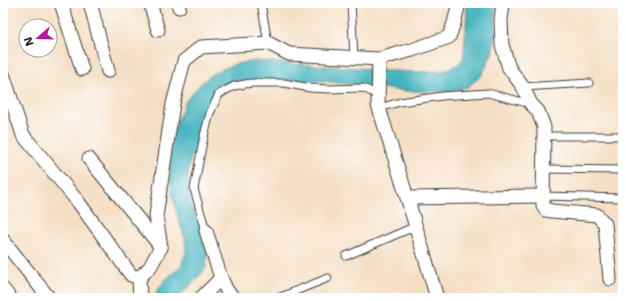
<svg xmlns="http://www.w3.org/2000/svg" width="626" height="301" viewBox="0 0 626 301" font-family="'Shantell Sans',sans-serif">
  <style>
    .water { fill: #43b2bc; stroke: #30676c }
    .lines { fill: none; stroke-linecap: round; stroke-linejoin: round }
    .lane-casing { stroke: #3d3935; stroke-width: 9 }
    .street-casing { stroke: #3d3935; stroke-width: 15 }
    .lane { stroke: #fff; stroke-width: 7 }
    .street { stroke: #fff; stroke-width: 13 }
  </style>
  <rect width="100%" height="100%" fill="#fff"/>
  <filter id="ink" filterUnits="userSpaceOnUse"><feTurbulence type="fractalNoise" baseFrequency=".025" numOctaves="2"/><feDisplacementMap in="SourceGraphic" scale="8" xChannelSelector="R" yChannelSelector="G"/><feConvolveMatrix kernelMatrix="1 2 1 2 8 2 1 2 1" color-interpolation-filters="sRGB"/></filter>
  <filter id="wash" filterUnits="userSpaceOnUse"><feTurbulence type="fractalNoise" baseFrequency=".012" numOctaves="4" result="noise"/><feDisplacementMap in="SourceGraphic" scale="16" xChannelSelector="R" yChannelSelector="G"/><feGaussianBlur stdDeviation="0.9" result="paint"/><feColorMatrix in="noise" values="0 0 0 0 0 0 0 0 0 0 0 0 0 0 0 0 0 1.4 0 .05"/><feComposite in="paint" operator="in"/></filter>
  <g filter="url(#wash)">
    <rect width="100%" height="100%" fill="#f5dfc4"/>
    <!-- water -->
    <polygon class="water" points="467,3 495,3 496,27 492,54 482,75 468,87 448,92 405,91 322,81 266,80 234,84 212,103 199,135 189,165 188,183 191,206 205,236 208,249 206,268 193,283 177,298 152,298 165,280 181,266 186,252 185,239 177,214 172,193 169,161 173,131 185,102 199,85 212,74 235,64 255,61 414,72 444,71 457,65 463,59 466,27"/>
  </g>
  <g filter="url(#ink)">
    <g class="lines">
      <defs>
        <g id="lane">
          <polyline points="261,3 268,43"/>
          <polyline points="351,3 354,57"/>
          <polyline points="523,87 589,83"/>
          <polyline points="379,108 400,102 442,96 488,93 531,104"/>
          <polyline points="543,136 623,136"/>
          <polyline points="543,169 623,170"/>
          <polyline points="543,196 623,198"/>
          <polyline points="206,231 194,189 204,136 210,113 219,94 234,86 251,83 284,83 310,88 328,89 363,88 378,95"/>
          <polyline points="346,256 416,226"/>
          <polyline points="278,298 328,278"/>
        </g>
        <g id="street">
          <polyline points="61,3 82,69"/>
          <polyline points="90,3 108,71"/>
          <polyline points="150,3 158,30"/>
          <polyline points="178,3 179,7"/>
          <polyline points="503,3 501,20 502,45 509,68 523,87 531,104 538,111 544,127 543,206 546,210 552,211 597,215 605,224 610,279"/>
          <polyline points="379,59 378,105 410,207 437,298"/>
          <polyline points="3,74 23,135 79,203 131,275 139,278 150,267 161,247 156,216 173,104 184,61 201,47 268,43 289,54 379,59 412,50 449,37 454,23 459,3"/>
          <polyline points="89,159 161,247"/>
          <polyline points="407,198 543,196"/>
          <polyline points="206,231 221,278 227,291 234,298"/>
          <polyline points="3,240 49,298"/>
          <polyline points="139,278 140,298"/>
          <polyline points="3,289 10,298"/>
          <polyline points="201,298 221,278"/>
        </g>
      </defs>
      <!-- lane casing -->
      <use href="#lane" class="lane-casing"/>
      <!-- street casing -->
      <use href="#street" class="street-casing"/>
      <!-- lane -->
      <use href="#lane" class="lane"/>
      <!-- street -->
      <use href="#street" class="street"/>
    </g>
  </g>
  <!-- margin -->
  <rect width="626" height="301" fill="none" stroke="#fff" stroke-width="16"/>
  <!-- north arrow -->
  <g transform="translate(38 38) rotate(250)"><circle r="19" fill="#ffffff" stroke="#a4a4a4"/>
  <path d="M0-3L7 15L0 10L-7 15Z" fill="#b5179e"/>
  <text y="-6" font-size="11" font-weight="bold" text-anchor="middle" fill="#1c1c1c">N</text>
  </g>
</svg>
